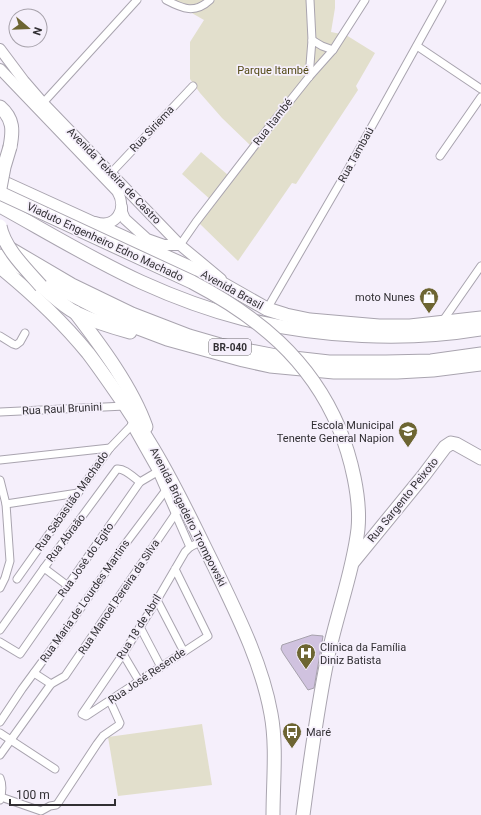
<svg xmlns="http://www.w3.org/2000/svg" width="481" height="815" viewBox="0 0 481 815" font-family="Roboto,sans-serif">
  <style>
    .green { fill: #e2dfcc }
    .building { fill: #d0c2df; stroke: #a6a1ac }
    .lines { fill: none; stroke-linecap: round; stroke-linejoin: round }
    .street-casing { stroke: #a9a4af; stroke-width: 9 }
    .secondary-casing { stroke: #a9a4af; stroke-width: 12 }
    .highway-casing { stroke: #a9a4af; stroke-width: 15 }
    .street { stroke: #fff; stroke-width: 7 }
    .secondary { stroke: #fff; stroke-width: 10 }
    .highway { stroke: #fff; stroke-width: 13 }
    .highway-bridge-casing { stroke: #a9a4af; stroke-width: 15; stroke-linecap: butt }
    .highway-bridge { stroke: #fff; stroke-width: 13 }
    .labels { text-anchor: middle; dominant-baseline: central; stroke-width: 3.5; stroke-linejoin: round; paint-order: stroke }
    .shield { fill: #f5effb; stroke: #6c696f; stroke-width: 1 }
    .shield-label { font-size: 10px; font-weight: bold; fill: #312f33 }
    .park-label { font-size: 11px; fill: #534a15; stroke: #f5effb }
    .street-label { font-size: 11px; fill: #312f33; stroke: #f5effb }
    .poi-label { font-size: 11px; fill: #312f33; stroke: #f5effb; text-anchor: end }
  </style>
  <rect width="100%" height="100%" fill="#f5effb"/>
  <!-- green -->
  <g class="green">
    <polygon points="169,0 335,0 335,8 331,32 346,35 375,53 356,86 358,90 296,184 292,183 238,261 199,223 212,201 182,174 201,152 228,175 251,146 222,118 200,93 190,79 190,42 204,20"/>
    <polygon points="202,724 212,785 118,796 108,737"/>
  </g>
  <!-- building -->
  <polygon class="building" points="312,635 323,636 320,654 314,688 308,690 283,653 281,649 282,645"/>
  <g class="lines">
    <defs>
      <g id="street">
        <path d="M 166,0 C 183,9 195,14 210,0"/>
        <polyline points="312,40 322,46 333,50"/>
        <polyline points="417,46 481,89"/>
        <polyline points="309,77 312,40 310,0"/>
        <polyline points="43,103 137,0"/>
        <polyline points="440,156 481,97"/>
        <polyline points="111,173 193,86"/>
        <polyline points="180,245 196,222 266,131 309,77 333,50 365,0"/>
        <polyline points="267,309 347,171 442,0"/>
        <polyline points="442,322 481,266"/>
        <polyline points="0,336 13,344 16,345 20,342 25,333"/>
        <polyline points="0,412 125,406"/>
        <polyline points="132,423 131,426 157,472 190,547"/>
        <polyline points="0,460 110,448"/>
        <polyline points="0,480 6,504 10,561 5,578 0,588"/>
        <polyline points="6,504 78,493"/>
        <polyline points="44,568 68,586"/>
        <polyline points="175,569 208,636 86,716 82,714 123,654 157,600 185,552 190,547 202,541"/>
        <polyline points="17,579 110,448 131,426"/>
        <polyline points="157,600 184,652"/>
        <polyline points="140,627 161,667"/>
        <path d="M 0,630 L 44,568 L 117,469 C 125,468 134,478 140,482"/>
        <polyline points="0,642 20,654 140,482 157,472"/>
        <polyline points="123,654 139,681"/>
        <polyline points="34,673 51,684"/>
        <polyline points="0,722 22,689 67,628 123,547 172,482"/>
        <polyline points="0,733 55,769"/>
        <polyline points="0,755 51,684 65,676 176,513 183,505"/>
        <path d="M 0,778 C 3,785 2,793 0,800"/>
        <polyline points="1,797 41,811 50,806 56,805 58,803 97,744 103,736 119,725 120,723 110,701"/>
      </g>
      <g id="secondary">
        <polyline points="0,49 24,81 43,103 180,245 221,279"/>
        <path d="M 0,69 L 117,191 C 128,209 116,229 95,222"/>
        <polyline points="122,207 122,212 125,219 147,239 164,245 180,245"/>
      </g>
      <g id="highway">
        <path d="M 0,107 C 14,119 13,131 10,147"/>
        <polyline points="0,181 191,268 214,279 267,309 286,315 310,320 379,326 410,326 481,318"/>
        <path d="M 0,206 C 47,232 93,260 141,282 C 174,297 209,310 244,319 C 320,337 404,342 481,329"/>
        <polyline points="9,248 72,285 132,314 189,336 220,345 276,356 329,362 386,362 431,361 481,354"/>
        <polyline points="0,256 47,282 130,325 167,339 243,360 270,366 334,372 397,372 433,370 481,364"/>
        <path d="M 0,267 C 32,293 62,321 88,353 C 101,370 113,388 125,405 C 133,418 142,430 149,442 C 174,482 193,524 214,566 C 236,612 262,663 271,714 C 277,746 273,782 273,815"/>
        <path d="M 41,286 C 52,295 63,306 76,313 C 93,321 112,327 130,332"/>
        <path d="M 75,312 C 101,346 132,387 146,427"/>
        <polyline points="353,562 424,475 445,447 451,443 456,444 481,458"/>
        <path d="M 303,815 C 310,762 317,709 328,656 C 337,613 353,572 358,529 C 361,498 351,457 339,428"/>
      </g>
    </defs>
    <!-- street casing -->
    <use href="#street" class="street-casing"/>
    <!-- secondary casing -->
    <use href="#secondary" class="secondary-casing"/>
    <!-- highway casing -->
    <use href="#highway" class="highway-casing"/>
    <!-- street -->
    <use href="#street" class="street"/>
    <!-- secondary -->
    <use href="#secondary" class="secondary"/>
    <!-- highway -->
    <use href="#highway" class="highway"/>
    <defs>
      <g id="highway-bridge">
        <polyline points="0,188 4,167 10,147"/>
        <path d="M 0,193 L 192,282 C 257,316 310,359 339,428"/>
        <path d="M 0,226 C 4,248 26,269 41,286"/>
      </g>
    </defs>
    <!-- highway-bridge casing -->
    <use href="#highway-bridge" class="highway-bridge-casing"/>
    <!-- highway-bridge -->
    <use href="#highway-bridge" class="highway-bridge"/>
  </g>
  <!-- icons -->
  <defs>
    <symbol id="shop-pin" viewBox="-11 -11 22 30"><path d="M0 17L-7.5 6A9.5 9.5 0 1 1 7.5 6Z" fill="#6d6532" stroke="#f5effb"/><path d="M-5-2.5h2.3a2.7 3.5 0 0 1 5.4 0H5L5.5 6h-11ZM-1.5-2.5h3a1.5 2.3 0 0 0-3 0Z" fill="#fff"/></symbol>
    <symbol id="school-pin" viewBox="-11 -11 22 30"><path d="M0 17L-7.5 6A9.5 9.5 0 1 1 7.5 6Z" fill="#6d6532" stroke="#f5effb"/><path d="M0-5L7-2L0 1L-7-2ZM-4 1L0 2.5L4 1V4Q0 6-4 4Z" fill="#fff"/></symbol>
    <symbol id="hospital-pin" viewBox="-11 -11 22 30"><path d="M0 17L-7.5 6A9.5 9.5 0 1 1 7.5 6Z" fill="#6d6532" stroke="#f5effb"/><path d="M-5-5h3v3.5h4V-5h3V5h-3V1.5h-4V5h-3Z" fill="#fff"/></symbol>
    <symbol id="bus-pin" viewBox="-11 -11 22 30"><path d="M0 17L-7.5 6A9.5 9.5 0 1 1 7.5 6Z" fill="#6d6532" stroke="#f5effb"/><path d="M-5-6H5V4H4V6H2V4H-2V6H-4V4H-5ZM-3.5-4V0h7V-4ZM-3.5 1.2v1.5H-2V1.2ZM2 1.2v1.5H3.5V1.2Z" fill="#fff"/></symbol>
  </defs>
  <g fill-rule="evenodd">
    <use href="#shop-pin" x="418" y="286" width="22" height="30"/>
    <use href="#school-pin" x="397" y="420" width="22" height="30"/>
    <use href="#hospital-pin" x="295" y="642" width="22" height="30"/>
    <use href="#bus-pin" x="281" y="721" width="22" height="30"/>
  </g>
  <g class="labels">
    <!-- shield labels -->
    <rect class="shield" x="209" y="339" width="42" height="16" rx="3"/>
    <g class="shield-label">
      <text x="230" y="347">BR-040</text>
    </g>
    <!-- park labels -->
    <g class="park-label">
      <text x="273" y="70">Parque Itambé</text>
    </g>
    <!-- street labels -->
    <g class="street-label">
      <text transform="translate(273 122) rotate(-52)">Rua Itambé</text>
      <text transform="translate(152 129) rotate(-47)">Rua Siriema</text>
      <text transform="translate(356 155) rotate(-61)">Rua Tambaú</text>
      <text transform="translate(114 176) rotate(46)">Avenida Teixeira de Castro</text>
      <text transform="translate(105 242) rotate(25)">Viaduto Engenheiro Edno Machado</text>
      <text transform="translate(232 290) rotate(29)">Avenida Brasil</text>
      <text transform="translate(62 409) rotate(-3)">Rua Raul Brunini</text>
      <text transform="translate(403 500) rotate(-51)">Rua Sargento Peixoto</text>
      <text transform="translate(72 501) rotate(-55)">Rua Sebastião Machado</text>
      <text transform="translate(188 517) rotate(63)">Avenida Brigadeiro Trompowski</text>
      <text transform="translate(66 538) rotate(-53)">Rua Abraão</text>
      <text transform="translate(86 560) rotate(-55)">Rua José do Egito</text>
      <text transform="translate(119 597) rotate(-56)">Rua Manoel Pereira da Silva</text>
      <text transform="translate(85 601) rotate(-55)">Rua Maria de Lourdes Martins</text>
      <text transform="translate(139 627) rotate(-58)">Rua 18 de Abril</text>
      <text transform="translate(147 676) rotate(-34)">Rua José Resende</text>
    </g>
    <!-- poi labels -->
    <g class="poi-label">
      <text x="415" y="297">moto Nunes</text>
      <text x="394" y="425">Escola Municipal<tspan x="394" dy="13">Tenente General Napion</tspan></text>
      <text x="320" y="647" text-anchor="start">Clínica da Família<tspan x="320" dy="13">Diniz Batista</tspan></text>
      <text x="306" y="732" text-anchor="start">Maré</text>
    </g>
  </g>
  <!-- north arrow -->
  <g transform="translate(28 28) rotate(109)"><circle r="19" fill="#f5effb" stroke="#a7a2ab"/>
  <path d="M0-3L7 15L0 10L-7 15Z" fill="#6d6532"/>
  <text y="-6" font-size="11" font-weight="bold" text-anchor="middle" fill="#312f33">N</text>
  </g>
  <!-- scale -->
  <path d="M10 799v6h105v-6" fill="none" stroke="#312f33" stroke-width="2"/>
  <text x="16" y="799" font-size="12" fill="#312f33" stroke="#f5effb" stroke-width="3" paint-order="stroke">100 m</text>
</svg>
